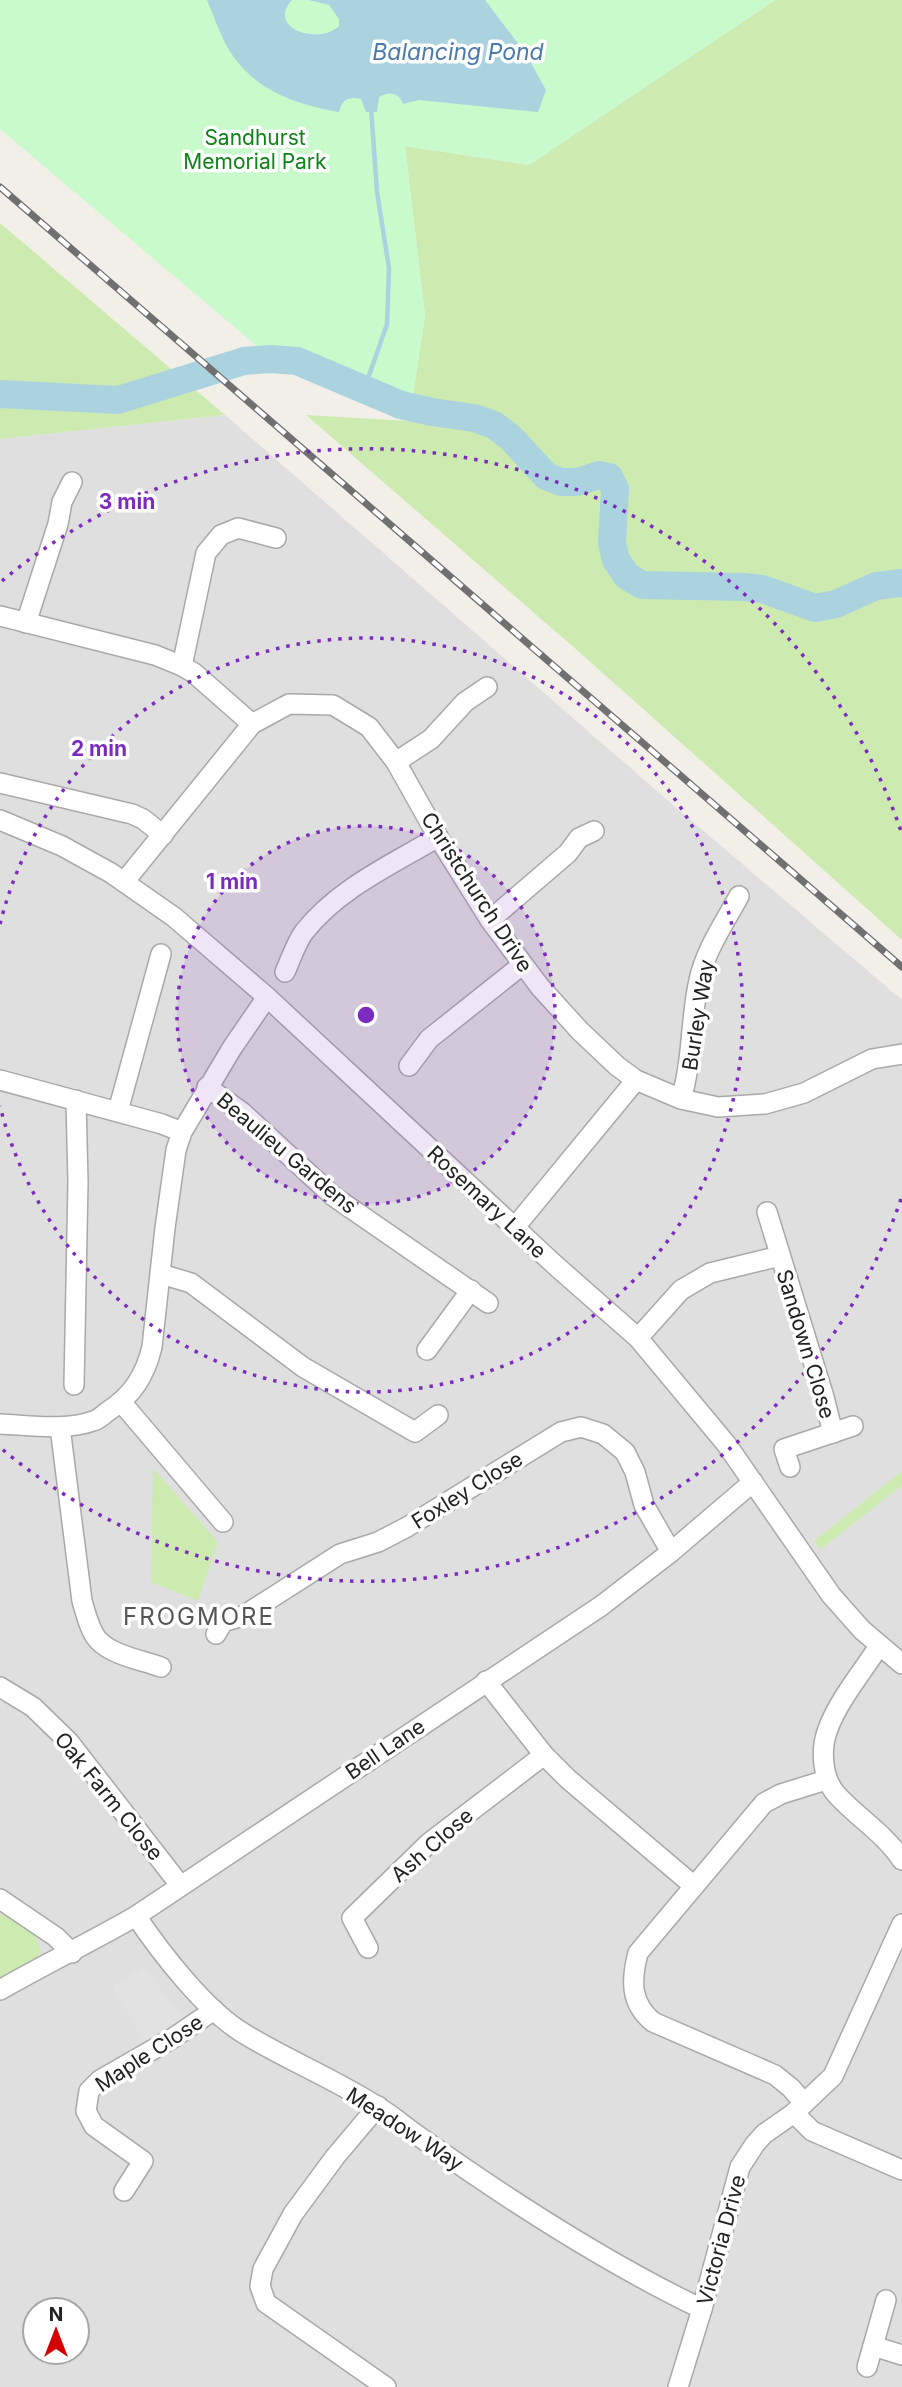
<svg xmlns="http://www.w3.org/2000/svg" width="902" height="2387" viewBox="0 0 902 2387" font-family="Inter,sans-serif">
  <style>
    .residential { fill: #e0dfdf; fill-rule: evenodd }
    .grass { fill: #cdebb0 }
    .park { fill: #c8facc }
    .parking { fill: #e2e2e2 }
    .water { fill: #aad3df }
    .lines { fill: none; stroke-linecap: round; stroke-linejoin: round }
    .stream { stroke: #aad3df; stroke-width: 4.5 }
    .river { stroke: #aad3df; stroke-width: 28 }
    .minor-casing { stroke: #a9a9a9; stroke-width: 22 }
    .minor { stroke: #fff; stroke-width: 19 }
    .rail-casing { stroke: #707070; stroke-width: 7 }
    .rail { stroke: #fff; stroke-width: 4.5; stroke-dasharray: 13; stroke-linecap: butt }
    .ring { fill: none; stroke: #7b2cbf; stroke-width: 3.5; stroke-dasharray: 3.5 7 }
    .labels { text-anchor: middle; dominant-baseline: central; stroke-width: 7; stroke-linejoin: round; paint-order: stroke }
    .park-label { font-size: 21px; fill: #0c8416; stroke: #fff }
    .street-label { font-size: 21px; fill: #222; stroke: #fff }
    .water-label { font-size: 23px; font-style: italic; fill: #4a7aab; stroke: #fff }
    .quarter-label { font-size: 24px; letter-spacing: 2px; fill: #555; stroke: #fff }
    .centre { fill: #7b2cbf; stroke: #fff; stroke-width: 3.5 }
    .ring-label { font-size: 21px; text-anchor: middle; font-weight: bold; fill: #7b2cbf; stroke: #fff; stroke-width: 7; stroke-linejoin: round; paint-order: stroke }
  </style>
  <rect width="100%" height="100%" fill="#f2efe9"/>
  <!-- residential -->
  <path class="residential" d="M 225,415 L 666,799 L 902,1000 L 902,2387 L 0,2387 L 0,439 ZM 35,2310 L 77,2310 L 77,2352 L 35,2352 Z"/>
  <!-- grass -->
  <g class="grass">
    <polygon points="775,0 902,0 902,940 586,658 306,415 409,421 425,316 405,146 529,165"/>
    <polygon points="0,223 225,415 0,439"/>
    <polygon points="153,1468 218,1542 198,1601 151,1582"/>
    <polygon points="902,1471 902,1485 820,1550 814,1541"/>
    <path d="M 5,1911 C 22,1924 37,1930 41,1952 L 33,1962 L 0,1981 L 0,1916 Z"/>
  </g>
  <!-- park -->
  <polygon class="park" points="0,0 775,0 529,165 405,146 425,316 409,422 303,358 277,363 0,129"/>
  <!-- parking -->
  <polygon class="parking" points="143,1968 184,2018 145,2042 112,1987"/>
  <!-- water -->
  <path class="water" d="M 207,0 L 292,0 C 266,28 318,46 339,26 L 339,19 L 329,5 L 309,0 L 485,0 L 526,54 L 546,90 L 538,112 L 419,100 L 403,104 C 399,92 389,91 379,97 L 377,112 L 366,112 L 361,99 C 349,96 342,99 339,112 C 294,104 254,90 229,50 C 220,35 214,16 207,0 Z"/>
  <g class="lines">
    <!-- stream -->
    <polyline class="stream" points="364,390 387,324 389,268 377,192 371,107"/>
    <!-- river -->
    <polyline class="river" points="0,394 118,400 244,361 270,359 297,361 401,405 432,412 474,418 494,425 511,438 546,476 561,482 577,482 599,475 609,477 615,489 612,543 616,560 627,576 642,585 744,587 762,589 815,608 836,604 876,586 902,583"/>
    <defs>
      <g id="minor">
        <polyline points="0,616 155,655 182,666 194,673 252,724"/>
        <polyline points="26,623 58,524 62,502 72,482"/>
        <polyline points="182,666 206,553 221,535 238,528 276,538"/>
        <polyline points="396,762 431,739 465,702 487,687"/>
        <polyline points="0,783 132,814 143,819 163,835"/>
        <polyline points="0,820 62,846 111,873 174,917 267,997 555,1265 638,1338 727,1445 831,1595 862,1630 902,1664"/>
        <polyline points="124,882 252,724 289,704 333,705 369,727 396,762 438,837 490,920 540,987 580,1031 617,1066 636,1080 681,1099 718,1107 765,1104 804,1093 872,1059 902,1054"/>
        <polyline points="490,920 568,853 579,838 594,831"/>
        <path d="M 285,972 C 291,959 296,943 304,932 C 339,888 391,865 438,837"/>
        <polyline points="409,1066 429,1039 522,965"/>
        <polyline points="0,1080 162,1124 182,1132"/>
        <polyline points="207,1087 243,1113 333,1196 488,1303"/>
        <path d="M 681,1099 C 693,1060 690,1020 699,980 C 706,949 724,924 739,896"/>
        <polyline points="118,1111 161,954"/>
        <polyline points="767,1212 824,1397 833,1433"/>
        <polyline points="515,1227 636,1080"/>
        <polyline points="161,1274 191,1283 303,1367 415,1432 438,1415"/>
        <polyline points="638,1338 681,1290 710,1273 780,1256"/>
        <polyline points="427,1350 471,1290"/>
        <polyline points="74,1385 78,1182 76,1100"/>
        <polyline points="122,1403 223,1522"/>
        <path d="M 0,1424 C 27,1425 67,1431 93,1421 C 98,1420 103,1415 107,1412 C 132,1396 145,1376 152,1347 L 165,1228 L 176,1150 L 182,1132 L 232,1048 L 267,997"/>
        <path d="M 60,1427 L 82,1601 C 86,1614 90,1632 99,1641 C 114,1656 142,1660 161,1667"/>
        <polyline points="790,1467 784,1449 853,1426"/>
        <polyline points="216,1634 223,1622 243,1616 340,1554 378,1542 407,1527 561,1432 581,1427 603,1434 625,1452 635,1472 644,1505 671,1552"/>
        <path d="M 879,1646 C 863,1671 838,1701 828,1729 C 820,1749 822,1779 837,1795 C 858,1818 885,1834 902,1860"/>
        <polyline points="486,1681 544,1755 568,1779 694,1886"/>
        <polyline points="0,1687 33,1707 69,1742 180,1885"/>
        <polyline points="0,1899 56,1937 72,1953"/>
        <path d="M 136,1916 C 161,1953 205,2010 243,2033 C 287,2060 335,2079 378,2107 C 392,2115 404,2126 417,2135 C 507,2199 602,2261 702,2309"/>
        <polyline points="902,1924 833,2076 794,2113 812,2131 902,2170"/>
        <polyline points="368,1948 352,1918 429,1843 544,1755"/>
        <path d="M 0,1990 C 45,1964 91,1942 136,1916 L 601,1606 L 671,1552 L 753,1482"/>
        <path d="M 804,2103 L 791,2088 L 775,2075 L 653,2022 C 630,2003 631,1980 638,1953 L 764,1803 L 781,1794 L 826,1780"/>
        <polyline points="378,2106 335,2157 293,2214 263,2269 260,2286 266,2303 386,2387"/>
        <polyline points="124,2191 143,2161 94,2126 86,2111 89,2091 100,2080 173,2038 214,2010"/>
        <polyline points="886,2300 873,2346 902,2355"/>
        <polyline points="867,2367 873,2346"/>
        <polyline points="678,2387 702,2309 740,2167 755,2144 764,2134 794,2113"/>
      </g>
    </defs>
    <!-- minor casing -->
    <use href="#minor" class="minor-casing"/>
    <!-- minor -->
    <use href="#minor" class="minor"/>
    <defs>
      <polyline id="rail" points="0,187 902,967"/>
    </defs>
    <!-- rail casing -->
    <use href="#rail" class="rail-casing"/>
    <!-- rail -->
    <use href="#rail" class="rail"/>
  </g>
  <!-- distance rings -->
  <circle cx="366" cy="1015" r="189" fill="#7b2cbf" fill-opacity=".12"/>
  <g class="ring">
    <circle cx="366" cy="1015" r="189"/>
    <path d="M0 924A377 377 0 1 1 0 1106"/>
    <path d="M901 1199A566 566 0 0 1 2 1449M2 581A566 566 0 0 1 901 831"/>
  </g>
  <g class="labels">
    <!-- park labels -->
    <g class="park-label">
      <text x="255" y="137">Sandhurst<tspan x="255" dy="24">Memorial Park</tspan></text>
    </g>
    <!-- street labels -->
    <g class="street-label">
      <text transform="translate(477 892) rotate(57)">Christchurch Drive</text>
      <text transform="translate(698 1015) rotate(-81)">Burley Way</text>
      <text transform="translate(287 1153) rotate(40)">Beaulieu Gardens</text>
      <text transform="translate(487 1202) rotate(43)">Rosemary Lane</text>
      <text transform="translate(806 1344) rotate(73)">Sandown Close</text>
      <text transform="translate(467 1490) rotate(-32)">Foxley Close</text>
      <text transform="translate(385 1749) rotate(-34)">Bell Lane</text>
      <text transform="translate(109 1796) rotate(51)">Oak Farm Close</text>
      <text transform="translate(432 1845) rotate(-41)">Ash Close</text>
      <text transform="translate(149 2053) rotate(-33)">Maple Close</text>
      <text transform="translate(405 2129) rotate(33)">Meadow Way</text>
      <text transform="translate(721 2240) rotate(-75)">Victoria Drive</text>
    </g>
    <!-- water labels -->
    <g class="water-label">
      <text x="458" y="52">Balancing Pond</text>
    </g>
    <!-- quarter labels -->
    <g class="quarter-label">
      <text x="199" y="1616">FROGMORE</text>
    </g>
  </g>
  <circle cx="366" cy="1015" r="10" class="centre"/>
  <g class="ring-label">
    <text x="127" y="509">3 min</text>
    <text x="99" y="756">2 min</text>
    <text x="232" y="889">1 min</text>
  </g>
  <!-- north arrow -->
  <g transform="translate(56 2331)"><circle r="33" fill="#ffffff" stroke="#a7a7a7" stroke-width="2"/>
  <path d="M0-5L12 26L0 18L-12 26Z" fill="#d40000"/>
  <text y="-10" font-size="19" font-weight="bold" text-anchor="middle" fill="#222222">N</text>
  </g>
</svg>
